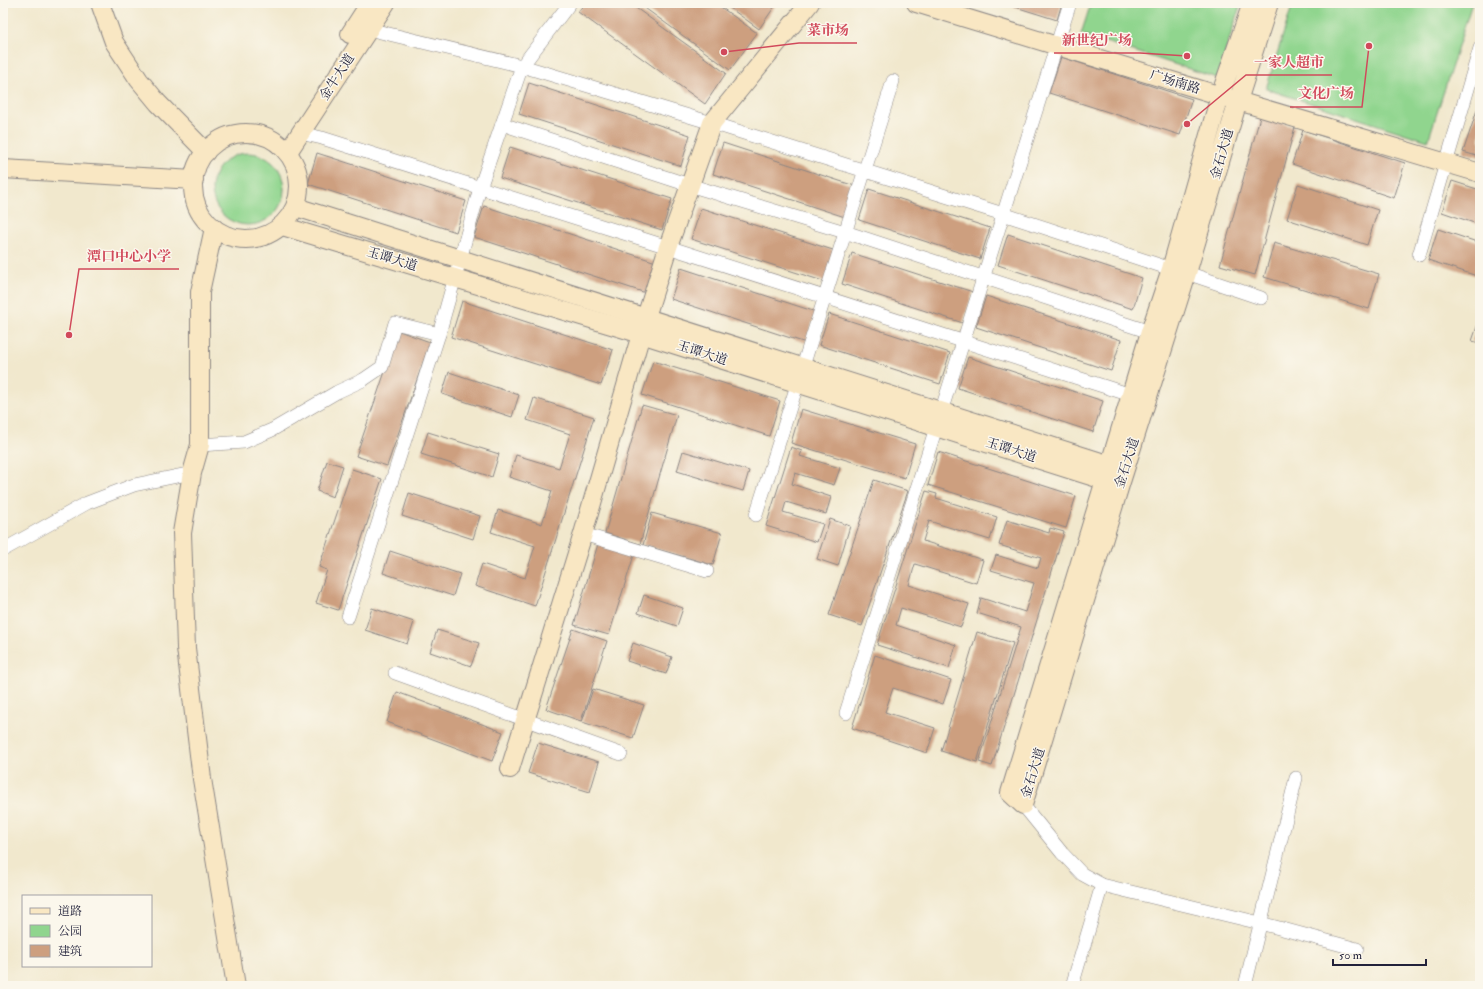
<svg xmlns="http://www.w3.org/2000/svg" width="1483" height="989" viewBox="0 0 1483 989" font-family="'IM FELL Double Pica','Noto Serif SC',serif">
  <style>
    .green { fill: #90d58e; stroke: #597c64 }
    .building { fill: #cd9f7f }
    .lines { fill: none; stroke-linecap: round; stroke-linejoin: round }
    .street-casing { stroke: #8a8584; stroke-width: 14 }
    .secondary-casing { stroke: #8a8584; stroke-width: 20 }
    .street { stroke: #fff; stroke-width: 13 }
    .secondary { stroke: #f9e7c3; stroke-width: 18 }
    .labels { text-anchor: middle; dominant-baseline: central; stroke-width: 3; stroke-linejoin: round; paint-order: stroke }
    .street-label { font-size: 13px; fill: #22223b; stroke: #fbf7ec }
    .leader { fill: none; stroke: #d1495b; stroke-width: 1.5 }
    .callout-dot { fill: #d1495b; stroke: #fbf7ec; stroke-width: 1.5 }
    .callout-label { font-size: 14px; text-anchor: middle; font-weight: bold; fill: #d1495b; stroke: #fbf7ec; stroke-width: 3; stroke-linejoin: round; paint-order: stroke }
  </style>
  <rect width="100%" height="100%" fill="#fbf7ec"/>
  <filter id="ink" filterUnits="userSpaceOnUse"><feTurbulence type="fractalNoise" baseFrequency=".025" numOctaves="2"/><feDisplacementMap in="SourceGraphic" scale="8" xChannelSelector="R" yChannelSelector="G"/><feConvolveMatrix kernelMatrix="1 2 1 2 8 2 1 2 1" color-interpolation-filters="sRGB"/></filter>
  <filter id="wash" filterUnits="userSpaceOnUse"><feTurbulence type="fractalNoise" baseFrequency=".012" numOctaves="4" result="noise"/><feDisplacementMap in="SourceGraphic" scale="16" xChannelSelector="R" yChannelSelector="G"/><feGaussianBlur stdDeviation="0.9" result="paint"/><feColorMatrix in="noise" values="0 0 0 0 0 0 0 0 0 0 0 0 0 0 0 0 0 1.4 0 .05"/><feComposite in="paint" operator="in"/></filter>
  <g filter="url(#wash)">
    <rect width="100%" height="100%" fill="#f1e8cd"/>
    <!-- green -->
    <g class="green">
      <polygon points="1091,3 1241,3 1217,78 1081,34"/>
      <polygon points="1293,3 1472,3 1428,141 1266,89"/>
      <circle cx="248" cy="189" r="36"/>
    </g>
    <g id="blocks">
      <!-- building -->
      <g class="building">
        <polygon points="585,3 629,3 726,73 705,104 578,12"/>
        <polygon points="638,3 715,3 757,33 730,70"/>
        <polygon points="723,3 777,3 759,29"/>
        <polygon points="1003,3 1062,3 1057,20"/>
        <polygon points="1061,57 1192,99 1180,135 1049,93"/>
        <polygon points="529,83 690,135 681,166 519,114"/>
        <polygon points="1480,101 1480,157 1463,152"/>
        <polygon points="1260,117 1295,127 1255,275 1220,265"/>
        <polygon points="1303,130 1405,163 1394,198 1292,164"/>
        <polygon points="723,143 858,187 848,218 713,174"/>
        <polygon points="510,147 672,199 662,230 500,178"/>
        <polygon points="317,153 466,201 456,232 308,184"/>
        <polygon points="1452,181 1480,190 1480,225 1442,212"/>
        <polygon points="1298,184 1378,210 1367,245 1287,219"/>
        <polygon points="869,189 990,228 980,259 859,220"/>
        <polygon points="484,206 659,263 649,294 474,237"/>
        <polygon points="701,208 836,251 826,282 691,239"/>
        <polygon points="1438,229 1480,243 1480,277 1428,260"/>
        <polygon points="1008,234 1142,278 1133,309 998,265"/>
        <polygon points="1274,243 1379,274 1369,309 1264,277"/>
        <polygon points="852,253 973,292 963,323 842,284"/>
        <polygon points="681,268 816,312 806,343 671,299"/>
        <polygon points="986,296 1121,340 1111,371 976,327"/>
        <polygon points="462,301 613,350 601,385 451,337"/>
        <polygon points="829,314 950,353 940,384 819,345"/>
        <polygon points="1480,318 1480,343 1472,341"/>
        <polygon points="399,331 430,342 387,466 356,456"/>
        <polygon points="968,357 1103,401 1093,432 958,388"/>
        <polygon points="653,361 780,401 769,436 642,395"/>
        <polygon points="449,372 519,395 512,417 442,394"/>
        <polygon points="534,398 594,417 535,606 475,586 482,564 525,578 535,546 491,532 498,510 542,524 552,491 509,477 516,455 559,468 570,434 527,420"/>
        <polygon points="642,405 677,415 640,544 605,533"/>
        <polygon points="801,409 915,444 905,478 791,443"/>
        <polygon points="428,432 499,454 492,477 421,454"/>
        <polygon points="791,447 802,451 800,456 840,468 834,485 795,473 792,484 831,497 826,514 786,502 783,512 823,524 817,542 766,526"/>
        <polygon points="683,451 749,471 743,491 677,471"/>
        <polygon points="938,452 1076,496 1066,528 928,485"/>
        <polygon points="327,461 343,466 333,497 317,491"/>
        <polygon points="352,469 382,479 338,610 316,603 327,570 319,567"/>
        <polygon points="874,480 908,491 862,626 829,615"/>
        <polygon points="926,491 937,494 936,498 997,517 990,540 929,521 923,541 983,560 976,583 915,564 909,585 969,604 961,627 901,608 896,625 956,645 949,668 877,645"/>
        <polygon points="409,493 480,516 473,539 402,516"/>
        <polygon points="652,513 722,533 713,565 643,545"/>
        <polygon points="830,519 850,526 838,566 817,559"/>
        <polygon points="1007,520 1049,533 1050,528 1064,532 992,766 979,762 1021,627 977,613 981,598 1025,612 1034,583 991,570 996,555 1038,568 1041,558 999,545"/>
        <polygon points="598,544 634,555 609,635 574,625"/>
        <polygon points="390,551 460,574 453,596 383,573"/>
        <polygon points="644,595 683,608 677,626 638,613"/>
        <polygon points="372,608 414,622 407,644 365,630"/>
        <polygon points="573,629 607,641 581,721 546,709"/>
        <polygon points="437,630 479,643 471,666 430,652"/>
        <polygon points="977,632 1013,643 977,762 941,751"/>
        <polygon points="633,643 672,657 666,674 627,661"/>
        <polygon points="875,655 951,680 943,704 893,688 885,712 935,728 927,753 852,728"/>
        <polygon points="593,689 644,705 633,738 582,722"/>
        <polygon points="397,692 503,732 492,761 387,722"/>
        <polygon points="538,743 599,762 590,792 528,773"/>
      </g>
    </g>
  </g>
  <g filter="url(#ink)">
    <use href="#blocks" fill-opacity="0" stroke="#8a8584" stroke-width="1"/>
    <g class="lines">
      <defs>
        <g id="street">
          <polyline points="368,29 522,66 712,123 1003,214 1171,269 1187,273 1261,298"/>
          <polyline points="502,124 689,185 845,232 1150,332"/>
          <polyline points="300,133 322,138 668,247 1131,395"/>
          <polyline points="1419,255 1480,48"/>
          <polyline points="200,445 244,442 272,430 337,392 363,380 382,367 395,323 439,334 480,188 522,66 570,3"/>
          <polyline points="756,515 893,81"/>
          <polyline points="583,534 707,571"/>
          <polyline points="3,550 87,503 134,485 192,473"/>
          <polyline points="348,617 439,334"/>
          <polyline points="395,673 621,754"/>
          <polyline points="846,713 1070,3"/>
          <polyline points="1023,805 1062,853 1082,874 1102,885 1260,923 1357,949"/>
          <polyline points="1072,986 1102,885"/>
          <polyline points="1245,986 1296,778"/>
        </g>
        <g id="secondary">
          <polyline points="100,3 114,42 139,80 158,103 206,152"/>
          <polyline points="916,3 1238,101 1480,173"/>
          <polyline points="1252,3 1220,96 1171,269 1150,332 1010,793 1023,805 1120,485 1187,273 1238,101 1269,3"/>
          <polyline points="350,34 370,3"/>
          <circle cx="246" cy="186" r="53"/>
          <polyline points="288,152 386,3"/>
          <polyline points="3,169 194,180"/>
          <polyline points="296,207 1120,468"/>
          <polyline points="282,226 641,334 1116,484"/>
          <polyline points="214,228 200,292 200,445 192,473 182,533 186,648 202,779 236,986"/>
          <polyline points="510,769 583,534 646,317 668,247 712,123 810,3"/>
        </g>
      </defs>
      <!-- street casing -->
      <use href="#street" class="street-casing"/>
      <!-- secondary casing -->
      <use href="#secondary" class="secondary-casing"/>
      <!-- street -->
      <use href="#street" class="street"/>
      <!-- secondary -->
      <use href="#secondary" class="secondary"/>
    </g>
  </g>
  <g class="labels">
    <!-- street labels -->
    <g class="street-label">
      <text transform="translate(337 77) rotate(-57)">金牛大道</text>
      <text transform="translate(1175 82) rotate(17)">广场南路</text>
      <text transform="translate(1222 154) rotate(-74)">金石大道</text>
      <text transform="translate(392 259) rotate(17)">玉谭大道</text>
      <text transform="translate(702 353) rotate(18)">玉谭大道</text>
      <text transform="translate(1011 450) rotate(18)">玉谭大道</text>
      <text transform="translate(1127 463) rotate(-72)">金石大道</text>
      <text transform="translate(1033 773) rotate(-73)">金石大道</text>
    </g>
  </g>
  <!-- callouts -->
  <path class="leader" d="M724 52L799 43H857M1187 56L1140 53H1054M1187 124L1246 75H1332M1369 46L1362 107H1290M69 335L79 269H179"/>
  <g class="callout-dot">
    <circle cx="724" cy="52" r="4"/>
    <circle cx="1187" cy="56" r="4"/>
    <circle cx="1187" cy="124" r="4"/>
    <circle cx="1369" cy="46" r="4"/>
    <circle cx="69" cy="335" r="4"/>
  </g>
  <g class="callout-label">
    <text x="828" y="35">菜市场</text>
    <text x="1097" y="45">新世纪广场</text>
    <text x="1289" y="67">一家人超市</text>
    <text x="1326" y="98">文化广场</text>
    <text x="129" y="261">潭口中心小学</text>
  </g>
  <!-- margin -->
  <rect width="1483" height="989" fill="none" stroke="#fbf7ec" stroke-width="16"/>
  <!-- legend -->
  <rect x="22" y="895" width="130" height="72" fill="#fbf7ec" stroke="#a4a2a5"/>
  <rect x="30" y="908" width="20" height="6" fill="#f9e7c3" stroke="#a4a2a5"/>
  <text x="58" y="915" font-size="12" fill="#22223b">道路</text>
  <rect x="30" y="925" width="20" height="12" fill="#90d58e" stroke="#a4a2a5"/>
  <text x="58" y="935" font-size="12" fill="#22223b">公园</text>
  <rect x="30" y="945" width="20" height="12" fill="#cd9f7f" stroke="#a4a2a5"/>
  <text x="58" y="955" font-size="12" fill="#22223b">建筑</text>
  <!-- scale -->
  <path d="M1333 959v6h93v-6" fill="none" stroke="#22223b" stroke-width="2"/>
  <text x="1339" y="959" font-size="12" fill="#22223b" stroke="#fbf7ec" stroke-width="3" paint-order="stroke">50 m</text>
</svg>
